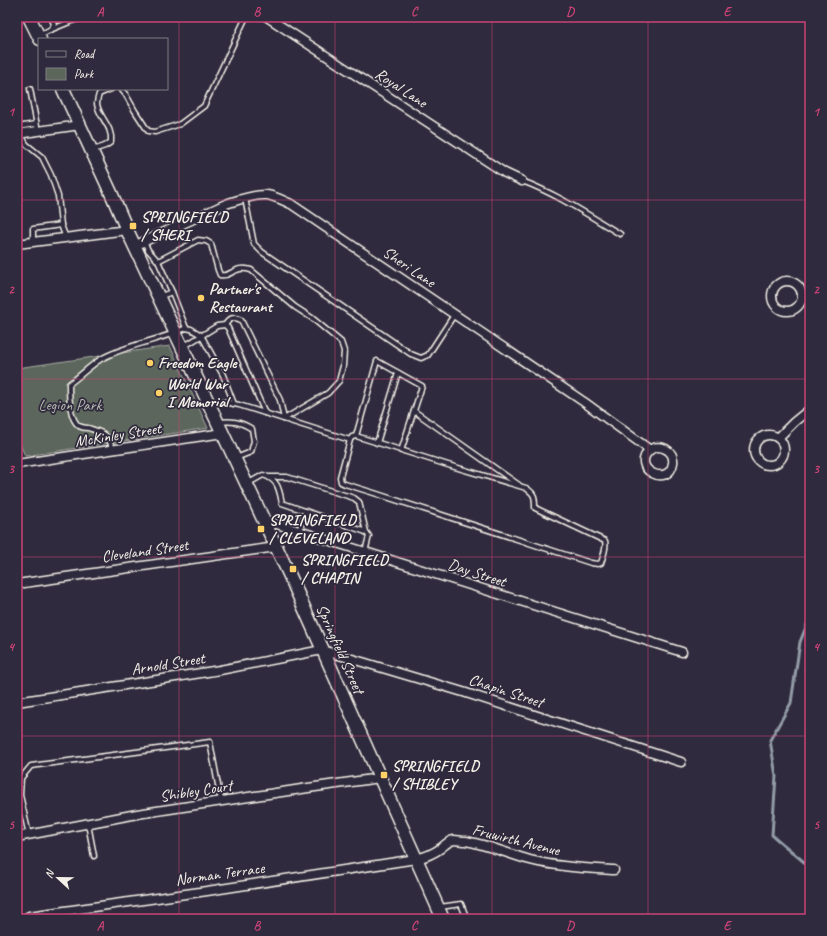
<svg xmlns="http://www.w3.org/2000/svg" width="827" height="936" viewBox="0 0 827 936" font-family="Caveat,sans-serif">
  <style>
    .green { fill: #5c665b; stroke: #a8aca2 }
    .lines { fill: none; stroke-linecap: round; stroke-linejoin: round }
    .stream { stroke: #939ca8; stroke-width: 3 }
    .service-casing { stroke: #f4f1e8; stroke-width: 7 }
    .minor-casing { stroke: #f4f1e8; stroke-width: 11 }
    .primary-casing { stroke: #f4f1e8; stroke-width: 15 }
    .service { stroke: #2f2a3d; stroke-width: 4 }
    .minor { stroke: #2f2a3d; stroke-width: 8 }
    .primary { stroke: #2f2a3d; stroke-width: 12 }
    .grid { fill: none; stroke: #cc4377; stroke-width: 1; stroke-opacity: 0.55 }
    .poi-dot { fill: #ffd166; stroke: #2f2a3d; stroke-width: 1.5 }
    .labels { text-anchor: middle; dominant-baseline: central; stroke-width: 3.5; stroke-linejoin: round; paint-order: stroke }
    .street-label { font-size: 16px; fill: #f4f1e8; stroke: #2f2a3d }
    .poi-label { font-size: 16px; font-weight: bold; fill: #f4f1e8; stroke: #2f2a3d; text-anchor: start }
    .park-label { font-size: 16px; fill: #b7b9b0; stroke: #2f2a3d }
    .neatline { fill: none; stroke: #cc4377; stroke-width: 1.5 }
    .grid-label { font-size: 13px; text-anchor: middle; font-weight: bold; fill: #cc4377 }
  </style>
  <rect width="100%" height="100%" fill="#2f2a3d"/>
  <filter id="ink" filterUnits="userSpaceOnUse"><feTurbulence type="fractalNoise" baseFrequency=".025" numOctaves="2"/><feDisplacementMap in="SourceGraphic" scale="8" xChannelSelector="R" yChannelSelector="G"/><feConvolveMatrix kernelMatrix="1 2 1 2 8 2 1 2 1" color-interpolation-filters="sRGB"/></filter>
  <g filter="url(#ink)">
    <!-- green -->
    <polygon class="green" points="170,346 208,428 25,456 17,437 17,368"/>
    <g class="lines">
      <!-- stream -->
      <polyline class="stream" points="810,617 800,642 791,703 770,740 776,776 772,835 810,867"/>
      <defs>
        <g id="service">
          <polyline points="50,30 82,17"/>
          <path d="M 40,34 C 46,32 52,30 54,24 L 51,17"/>
          <polyline points="30,89 38,131"/>
          <polyline points="121,89 126,95 135,111 148,131 155,132 180,124 204,106 246,17"/>
          <polyline points="17,127 36,124"/>
          <polyline points="21,134 26,144 42,157 51,175 58,196 61,225"/>
          <path d="M 93,150 L 105,146 L 111,142 C 113,126 99,118 97,104 C 97,100 98,97 99,94 L 111,89"/>
          <path d="M 522,181 C 557,194 588,215 620,234"/>
          <polyline points="245,198 254,244 262,252 411,354 421,358 428,355 454,315"/>
          <path d="M 144,241 L 148,250 L 158,261 L 198,240 L 206,241 L 211,244 L 218,270 L 220,275 C 228,277 230,272 237,270 C 241,268 247,269 251,270 L 295,307 L 312,318 L 341,342 L 344,351 L 343,366 L 339,381 L 328,393 L 284,419 L 280,400 L 241,320 C 233,316 230,318 225,325 L 217,326 L 183,347"/>
          <polyline points="33,242 33,229 61,225 66,238"/>
          <polyline points="158,261 172,292"/>
          <polyline points="161,296 172,292 186,328 191,329 201,335 223,375 234,404"/>
          <polyline points="225,325 228,328 265,413"/>
          <polyline points="210,403 225,402 239,405 350,440"/>
          <polyline points="414,411 519,485"/>
          <path d="M 218,422 C 232,421 240,421 252,429 L 254,441 L 251,452 L 236,458"/>
          <path d="M 356,436 L 448,465 L 526,488 C 535,494 535,497 535,508 L 605,541 C 607,548 603,556 601,563 L 598,564 L 591,563 L 374,493 L 345,484 L 341,482 L 340,477 L 350,440 L 352,437 Z"/>
          <polyline points="356,436 377,361 422,386 401,451"/>
          <polyline points="377,443 398,373"/>
          <path d="M 113,449 C 107,433 104,433 88,428 C 86,428 81,427 79,426 C 69,419 69,395 69,384 C 79,377 91,365 101,359 C 128,344 159,341 186,328"/>
          <polyline points="270,477 287,477 354,498 359,502 366,532"/>
          <path d="M 247,484 L 263,475 C 279,480 279,490 282,503 L 366,532 L 369,536 L 365,552"/>
          <polyline points="299,531 306,511"/>
          <polyline points="88,824 94,856"/>
          <polyline points="29,835 20,795 21,778 31,766 210,742 221,801"/>
          <polyline points="440,907 461,904 467,919"/>
          <polyline points="17,917 29,916"/>
        </g>
        <g id="minor">
          <polyline points="267,17 505,173 522,181"/>
          <polyline points="17,134 80,125"/>
          <polyline points="17,244 127,230"/>
          <path d="M 134,246 L 226,204 C 238,200 255,194 267,195 C 275,196 284,201 291,204 L 584,402 L 650,450 C 659,443 675,450 673,463 C 669,489 629,468 650,450"/>
          <circle cx="787" cy="296" r="15"/>
          <circle cx="769" cy="450" r="15"/>
          <polyline points="778,438 794,422 810,409"/>
          <polyline points="17,464 223,433"/>
          <polyline points="264,520 682,652"/>
          <polyline points="17,584 276,547"/>
          <polyline points="17,702 220,670 322,650 463,692 681,762"/>
          <polyline points="17,837 137,814 308,788 380,778"/>
          <path d="M 29,916 L 207,891 L 416,859 C 425,857 433,854 441,848 C 445,845 448,841 454,840 C 457,840 462,841 466,841 C 488,845 508,854 530,860 C 557,867 586,868 614,870"/>
        </g>
        <g id="primary">
          <polyline points="29,17 40,39"/>
          <polyline points="63,89 112,195 127,230 289,574 443,919"/>
        </g>
      </defs>
      <!-- service casing -->
      <use href="#service" class="service-casing"/>
      <!-- minor casing -->
      <use href="#minor" class="minor-casing"/>
      <!-- primary casing -->
      <use href="#primary" class="primary-casing"/>
      <!-- service -->
      <use href="#service" class="service"/>
      <!-- minor -->
      <use href="#minor" class="minor"/>
      <!-- primary -->
      <use href="#primary" class="primary"/>
    </g>
  </g>
  <!-- grid -->
  <path class="grid" d="M 179,17 L 179,919M 335,17 L 335,919M 492,17 L 492,919M 648,17 L 648,919M 17,200 L 810,200M 17,379 L 810,379M 17,557 L 810,557M 17,736 L 810,736"/>
  <!-- markers -->
  <g class="poi-dot">
    <rect x="129" y="222" width="8" height="8" rx="2"/>
    <circle cx="201" cy="298" r="4"/>
    <circle cx="150" cy="363" r="4"/>
    <circle cx="159" cy="393" r="4"/>
    <rect x="257" y="525" width="8" height="8" rx="2"/>
    <rect x="289" y="565" width="8" height="8" rx="2"/>
    <rect x="380" y="771" width="8" height="8" rx="2"/>
  </g>
  <g class="labels">
    <!-- street labels -->
    <g class="street-label">
      <text transform="translate(401 88) rotate(33)">Royal Lane</text>
      <text transform="translate(409 267) rotate(34)">Sheri Lane</text>
      <text transform="translate(118 435) rotate(-9)">McKinley Street</text>
      <text transform="translate(145 551) rotate(-8)">Cleveland Street</text>
      <text transform="translate(477 573) rotate(18)">Day Street</text>
      <text transform="translate(340 649) rotate(66)">Springfield Street</text>
      <text transform="translate(168 664) rotate(-9)">Arnold Street</text>
      <text transform="translate(506 691) rotate(18)">Chapin Street</text>
      <text transform="translate(196 791) rotate(-9)">Shibley Court</text>
      <text transform="translate(516 840) rotate(14)">Fruwirth Avenue</text>
      <text transform="translate(220 874) rotate(-8)">Norman Terrace</text>
    </g>
    <!-- poi labels -->
    <g class="poi-label">
      <text x="141" y="217">SPRINGFIELD<tspan x="141" dy="18">/ SHERI</tspan></text>
      <text x="209" y="289">Partner's<tspan x="209" dy="18">Restaurant</tspan></text>
      <text x="158" y="363">Freedom Eagle</text>
      <text x="167" y="384">World War<tspan x="167" dy="18">I Memorial</tspan></text>
      <text x="269" y="520">SPRINGFIELD<tspan x="269" dy="18">/ CLEVELAND</tspan></text>
      <text x="301" y="560">SPRINGFIELD<tspan x="301" dy="18">/ CHAPIN</tspan></text>
      <text x="392" y="766">SPRINGFIELD<tspan x="392" dy="18">/ SHIBLEY</tspan></text>
    </g>
    <!-- park labels -->
    <g class="park-label">
      <text x="70" y="405">Legion Park</text>
    </g>
  </g>
  <!-- margin -->
  <rect width="827" height="936" fill="none" stroke="#2f2a3d" stroke-width="44"/>
  <!-- legend -->
  <rect x="38" y="38" width="130" height="52" fill="#2f2a3d" stroke="#7e7a81"/>
  <rect x="46" y="51" width="20" height="6" fill="#2f2a3d" stroke="#7e7a81"/>
  <text x="74" y="58" font-size="12" fill="#f4f1e8">Road</text>
  <rect x="46" y="68" width="20" height="12" fill="#5c665b" stroke="#7e7a81"/>
  <text x="74" y="78" font-size="12" fill="#f4f1e8">Park</text>
  <!-- north arrow -->
  <g transform="translate(58 878) rotate(292)" stroke="#2f2a3d" stroke-width="3" paint-order="stroke">
  <path d="M0-3L7 15L0 10L-7 15Z" fill="#f4f1e8"/>
  <text y="-6" font-size="11" font-weight="bold" text-anchor="middle" fill="#f4f1e8">N</text>
  </g>
  <rect x="22" y="22" width="783" height="892" class="neatline"/>
  <g class="grid-label">
    <text x="100" y="16">A</text>
    <text x="257" y="16">B</text>
    <text x="414" y="16">C</text>
    <text x="570" y="16">D</text>
    <text x="727" y="16">E</text>
    <text x="11" y="116">1</text>
    <text x="816" y="116">1</text>
    <text x="11" y="294">2</text>
    <text x="816" y="294">2</text>
    <text x="11" y="473">3</text>
    <text x="816" y="473">3</text>
    <text x="11" y="651">4</text>
    <text x="816" y="651">4</text>
    <text x="11" y="829">5</text>
    <text x="816" y="829">5</text>
    <text x="100" y="930">A</text>
    <text x="257" y="930">B</text>
    <text x="414" y="930">C</text>
    <text x="570" y="930">D</text>
    <text x="727" y="930">E</text>
  </g>
</svg>
